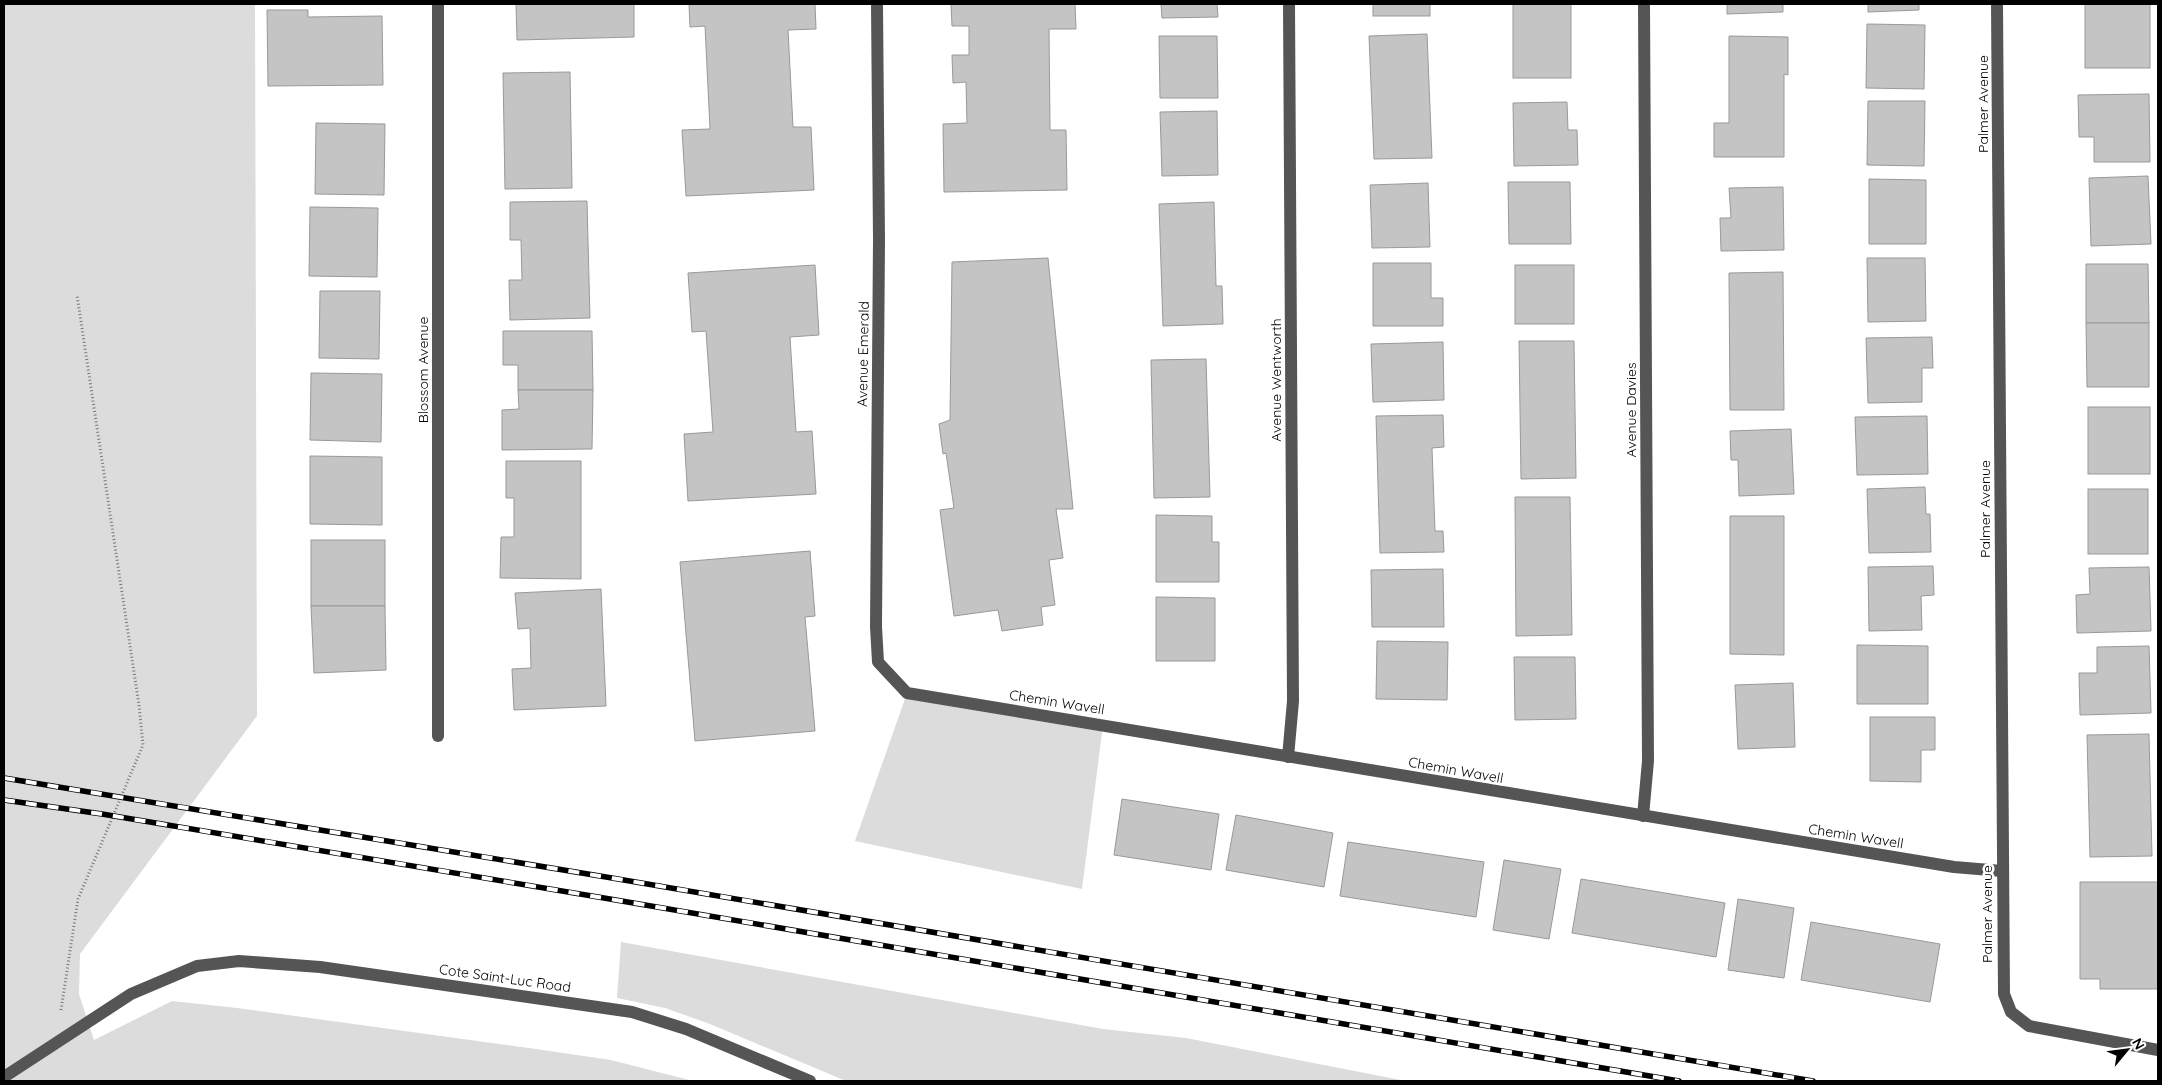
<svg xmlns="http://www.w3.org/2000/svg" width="2162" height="1085" viewBox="0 0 2162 1085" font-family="Quicksand,sans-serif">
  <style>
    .green { fill: #dcdcdc }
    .building { fill: #c4c4c4; stroke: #999 }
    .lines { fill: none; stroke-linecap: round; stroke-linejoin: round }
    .path { stroke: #777; stroke-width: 3; stroke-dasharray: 1 2.5; stroke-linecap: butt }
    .minor { stroke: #555; stroke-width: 12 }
    .rail-casing { stroke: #000; stroke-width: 5.5 }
    .rail { stroke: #fff; stroke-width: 4; stroke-dasharray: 11; stroke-linecap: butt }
    .labels { text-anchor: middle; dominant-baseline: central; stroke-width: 5; stroke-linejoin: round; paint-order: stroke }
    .street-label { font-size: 14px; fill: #000; stroke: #fff }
  </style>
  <rect width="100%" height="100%" fill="#fff"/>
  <!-- green -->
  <g class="green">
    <polygon points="4,4 255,4 257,716 80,954 79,994 94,1040 172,1001 237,1008 536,1049 611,1060 693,1081 4,1081"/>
    <polygon points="907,693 1103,725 1082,889 855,841"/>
    <polygon points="621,942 1103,1029 1186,1038 1406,1081 846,1081 710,1024 665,1008 617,998"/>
  </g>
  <!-- building -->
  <g class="building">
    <polygon points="516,4 634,4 634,37 517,40"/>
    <polygon points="689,4 815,4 816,29 788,30 793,127 811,127 814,190 686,196 682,130 710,129 705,26 690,27"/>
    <polygon points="951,4 1075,4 1076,29 1049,29 1050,130 1066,130 1067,190 944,192 943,124 967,123 966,82 953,83 952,55 969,55 969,26 952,26"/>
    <polygon points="1161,4 1217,4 1218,17 1162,18"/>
    <rect x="1373" y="4" width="57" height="12"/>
    <rect x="1513" y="4" width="58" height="74"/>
    <polygon points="1727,4 1783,4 1783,12 1727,14"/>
    <polygon points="1868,4 1919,4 1919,10 1868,12"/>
    <rect x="2085" y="4" width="65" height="64"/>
    <polygon points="267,10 308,10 308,17 382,16 383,85 268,86"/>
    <polygon points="1867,24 1925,25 1924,89 1866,88"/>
    <polygon points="1427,34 1432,158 1374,159 1369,36"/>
    <polygon points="1159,36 1217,36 1218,98 1160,98"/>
    <polygon points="1729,36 1788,37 1788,75 1784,74 1784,157 1714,157 1714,123 1729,123"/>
    <polygon points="570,72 572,188 505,189 503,73"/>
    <polygon points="2149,94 2150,162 2094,162 2094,137 2079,137 2078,95"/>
    <polygon points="1868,101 1925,101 1924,166 1867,165"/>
    <polygon points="1567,102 1568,130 1577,130 1578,165 1514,166 1513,103"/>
    <polygon points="1217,111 1218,175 1162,176 1160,112"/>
    <polygon points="316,123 385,124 384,195 315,194"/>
    <polygon points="2148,176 2151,244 2091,246 2089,178"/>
    <polygon points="1869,179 1926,180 1926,244 1869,244"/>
    <polygon points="1508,182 1570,182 1571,244 1509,244"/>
    <polygon points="1428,183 1430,247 1372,248 1370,185"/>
    <polygon points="1783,187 1784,250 1721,251 1720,218 1731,218 1729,188"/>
    <polygon points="587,201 590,318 510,320 509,280 522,280 521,240 510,240 510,202"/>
    <polygon points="1214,202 1216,286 1222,286 1223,324 1163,326 1159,204"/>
    <polygon points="310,207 378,208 377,277 309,276"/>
    <polygon points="1048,258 1073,509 1056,509 1063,558 1049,560 1055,605 1041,607 1043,625 1002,631 998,610 954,616 940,510 954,508 946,453 943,454 939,424 950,420 952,262"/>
    <polygon points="1867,258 1925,258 1926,321 1868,322"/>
    <polygon points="1373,263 1431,263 1431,298 1443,298 1443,326 1373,326"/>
    <polygon points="2086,264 2148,264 2149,323 2086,323"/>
    <polygon points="815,265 819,335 790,337 796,432 812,431 816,494 688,501 684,434 713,432 706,331 692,332 688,273"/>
    <rect x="1515" y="265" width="59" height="59"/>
    <polygon points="1783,272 1784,410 1730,410 1729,273"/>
    <polygon points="320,291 380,291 379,359 319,358"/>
    <polygon points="2086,323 2149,323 2149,387 2087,387"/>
    <polygon points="503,331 592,331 593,390 518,390 518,365 503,365"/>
    <polygon points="1932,337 1933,368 1922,368 1922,402 1868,403 1866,338"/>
    <polygon points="1519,341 1574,341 1576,478 1521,479"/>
    <polygon points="1443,342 1444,400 1373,402 1371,344"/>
    <polygon points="1206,359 1210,497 1154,498 1151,360"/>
    <polygon points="311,373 382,374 381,442 310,440"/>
    <polygon points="518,390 593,390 592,449 502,450 502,410 519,409"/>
    <rect x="2088" y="407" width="62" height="67"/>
    <polygon points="1443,415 1444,447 1432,448 1435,531 1443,531 1444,552 1380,553 1376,416"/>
    <polygon points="1927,416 1928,474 1857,475 1855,417"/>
    <polygon points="1791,429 1794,494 1739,496 1738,460 1731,460 1730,431"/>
    <polygon points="310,456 382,457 382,525 310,524"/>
    <polygon points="506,461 581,461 581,579 500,578 501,537 514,537 514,498 506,498"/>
    <polygon points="1925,487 1926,514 1930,514 1931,552 1869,553 1867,489"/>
    <rect x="2088" y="489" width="60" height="65"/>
    <polygon points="1515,497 1570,497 1572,635 1516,636"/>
    <polygon points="1156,515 1212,516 1212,542 1219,542 1219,582 1156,582"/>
    <polygon points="1730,516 1784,516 1784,655 1730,654"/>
    <rect x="311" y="540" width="74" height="66"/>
    <polygon points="810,551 815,616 805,617 815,731 695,741 680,562"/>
    <polygon points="1933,566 1934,595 1921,596 1922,630 1869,631 1868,567"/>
    <polygon points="2149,567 2151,631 2077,633 2076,595 2090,594 2089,568"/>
    <polygon points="1443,569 1444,627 1372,627 1371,570"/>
    <polygon points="601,589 606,706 514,710 512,669 531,668 530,628 518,629 515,593"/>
    <polygon points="1156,597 1215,598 1215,661 1156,661"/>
    <polygon points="311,606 385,606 386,670 314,673"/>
    <polygon points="1377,641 1448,642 1447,700 1376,699"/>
    <polygon points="1857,645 1928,646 1928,704 1857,704"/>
    <polygon points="2149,646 2151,713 2080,715 2079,673 2097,673 2097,647"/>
    <polygon points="1514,657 1575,657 1576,719 1515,720"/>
    <polygon points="1793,683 1795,747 1738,749 1735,685"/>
    <polygon points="1870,717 1935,717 1935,750 1921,750 1921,782 1870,781"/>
    <polygon points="2149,734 2152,856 2090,857 2087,735"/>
    <polygon points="1122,799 1219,814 1211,870 1114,855"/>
    <polygon points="1236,815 1333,833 1324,887 1226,870"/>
    <polygon points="1348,842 1484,862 1476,917 1340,896"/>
    <polygon points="1504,860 1561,869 1549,939 1493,930"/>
    <polygon points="1581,879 1725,903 1716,957 1572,933"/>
    <polygon points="2080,882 2158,882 2158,989 2100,989 2100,979 2080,979"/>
    <polygon points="1738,899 1794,908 1784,978 1728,970"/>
    <polygon points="1811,922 1940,944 1930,1002 1801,980"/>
  </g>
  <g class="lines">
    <!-- path -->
    <polyline class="path" points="61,1010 78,899 143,745 139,705 77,295"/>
    <!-- minor -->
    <g class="minor">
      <polyline points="877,4 879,240 876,627 878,662 907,693 1954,867 2002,871"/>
      <polyline points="1997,4 2004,994 2011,1012 2029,1026 2158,1050"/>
      <polyline points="438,736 438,4"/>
      <polyline points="1288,757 1293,701 1289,4"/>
      <polyline points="1643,816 1648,761 1644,4"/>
      <polyline points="4,1077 131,994 197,966 239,961 320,967 632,1012 686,1029 810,1081"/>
    </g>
    <defs>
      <g id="rail">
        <polyline points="4,778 606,877 1813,1081"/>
        <polyline points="4,800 102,814 604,898 1679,1081"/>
      </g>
    </defs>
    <!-- rail casing -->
    <use href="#rail" class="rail-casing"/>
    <!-- rail -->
    <use href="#rail" class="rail"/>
  </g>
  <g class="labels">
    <!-- street labels -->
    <g class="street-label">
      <text transform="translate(1983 104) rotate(-90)">Palmer Avenue</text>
      <text transform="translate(863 354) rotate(-89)">Avenue Emerald</text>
      <text transform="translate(423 370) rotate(-90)">Blossom Avenue</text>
      <text transform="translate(1276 380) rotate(-90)">Avenue Wentworth</text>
      <text transform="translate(1631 410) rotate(-90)">Avenue Davies</text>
      <text transform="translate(1985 509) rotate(-90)">Palmer Avenue</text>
      <text transform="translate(1057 702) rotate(9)">Chemin Wavell</text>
      <text transform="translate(1456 770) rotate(10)">Chemin Wavell</text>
      <text transform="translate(1856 836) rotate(9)">Chemin Wavell</text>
      <text transform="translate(1987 914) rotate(-90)">Palmer Avenue</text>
      <text transform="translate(505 978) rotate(8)">Cote Saint-Luc Road</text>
    </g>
  </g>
  <!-- border -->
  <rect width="2162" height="1085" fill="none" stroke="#000000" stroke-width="10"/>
  <!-- north arrow -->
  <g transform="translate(2127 1050) rotate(61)" stroke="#ffffff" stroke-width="4" paint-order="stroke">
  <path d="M0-4L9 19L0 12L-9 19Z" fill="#000000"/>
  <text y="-8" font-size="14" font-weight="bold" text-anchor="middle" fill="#000000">N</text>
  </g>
</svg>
